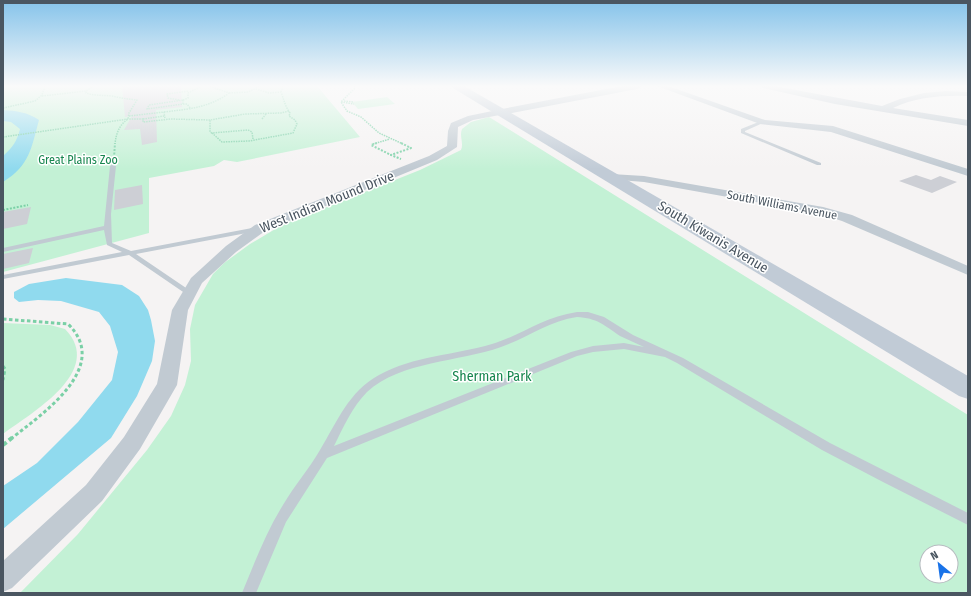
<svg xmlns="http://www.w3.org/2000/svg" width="971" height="596" viewBox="0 0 971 596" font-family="'Fira Sans Condensed',sans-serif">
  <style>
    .green { fill: #c3f1d5; fill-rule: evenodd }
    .water { fill: #90daee }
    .building { fill: #cdcfd5 }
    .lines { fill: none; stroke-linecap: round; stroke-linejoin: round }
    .path-far3 { stroke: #7ad0a6; stroke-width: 1.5; stroke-dasharray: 1.5 1; stroke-linecap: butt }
    .path-far2 { stroke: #7ad0a6; stroke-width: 2; stroke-dasharray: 2 1.5; stroke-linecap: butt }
    .path-far1 { stroke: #7ad0a6; stroke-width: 3; stroke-dasharray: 3.5 2.5; stroke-linecap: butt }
    .path { stroke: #7ad0a6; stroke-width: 4; stroke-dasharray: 4.5 3; stroke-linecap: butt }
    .service { fill: #c1cad2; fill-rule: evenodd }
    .minor { fill: #c1cad2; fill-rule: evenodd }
    .tertiary { fill: #c1cad2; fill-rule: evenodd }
    .secondary { fill: #c1cbd6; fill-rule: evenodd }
    .labels { text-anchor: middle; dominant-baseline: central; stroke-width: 3; stroke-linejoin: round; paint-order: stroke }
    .far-park-label { font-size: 12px; fill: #17864f; stroke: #fff }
    .far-street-label { font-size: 12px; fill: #4a5661; stroke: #fff }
    .street-label { font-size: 14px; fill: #4a5661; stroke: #fff }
    .park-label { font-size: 14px; fill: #17864f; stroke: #fff }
  </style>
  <rect width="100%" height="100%" fill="#f5f3f3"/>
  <!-- green -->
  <g class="green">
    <polygon points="3,86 317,86 360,137 237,162 224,160 214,166 149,178 149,233 3,272"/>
    <polygon points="387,97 395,104 358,109 352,102"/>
    <path d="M 489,117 L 968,415 L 968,593 L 20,593 L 78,534 L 147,450 L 171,416 L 185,385 L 191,361 L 190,329 L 195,305 L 213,274 L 224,263 L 250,244 L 282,225 L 420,170 L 461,150 C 464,143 459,136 462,129 L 471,122 ZM 927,552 L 951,552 L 951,576 L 927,576 Z"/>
    <path d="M 3,323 L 50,325 L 65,329 C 106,371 31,413 3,434 Z"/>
  </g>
  <!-- water -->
  <g class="water">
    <path d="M 3,110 C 17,111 27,112 39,120 C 31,149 30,165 3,182 L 3,156 C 13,147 17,141 20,129 L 11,122 L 3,121 Z"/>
    <polygon points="66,278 122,285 139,296 148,310 151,320 155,341 152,361 137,396 111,438 3,529 3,486 37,463 78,422 112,380 118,352 110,326 99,312 61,301 38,300 19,302 14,298 14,292 29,284"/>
  </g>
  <!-- building -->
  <g class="building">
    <polygon points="122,86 181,86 182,107 156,110 157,142 142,145 140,129 124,130 132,116 125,117"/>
    <polygon points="916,175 931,180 940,176 957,182 932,193 899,181"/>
    <polygon points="142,185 143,204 114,210 115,190"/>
    <polygon points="31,207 27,224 3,229 3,212"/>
    <polygon points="33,248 29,263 3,269 3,254"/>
  </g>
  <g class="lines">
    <!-- path-far3 -->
    <g class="path-far3">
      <path d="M 94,86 L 86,91 L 86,93 C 95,96 103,95 112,96 C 120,98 128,99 137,100 L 129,113 L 128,119 C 119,125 116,134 115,144"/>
      <polyline points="354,86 355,88 341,102 347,111 361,117 379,133 403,144"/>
      <polyline points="281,92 283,86"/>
      <polyline points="229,93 248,92 260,86"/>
      <polyline points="42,96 86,91"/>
      <polyline points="179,100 168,98 167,94 189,91"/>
      <polygon points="183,100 183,104 147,109 149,105"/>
      <polyline points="183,100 188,98 188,93 202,86"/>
      <polyline points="344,101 354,102"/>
      <polyline points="341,102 354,104"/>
      <polyline points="183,104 187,104 191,109"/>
      <polyline points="3,108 35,101 42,95 45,86"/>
      <path d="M 164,112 C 188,109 209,108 229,93 L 209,86"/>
      <polyline points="129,116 164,112 165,119"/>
      <polyline points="143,119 164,116"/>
      <polyline points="262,119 266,114"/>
      <polyline points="212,133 210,132 210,120 245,114 281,113 289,111"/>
      <polyline points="3,137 128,119 143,119 143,122 171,119 210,120"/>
      <path d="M 253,139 L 252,132 L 248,130 L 212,133 L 222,142 L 249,141 L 293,133 L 297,124 L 295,120 L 289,116 L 290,113 C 285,106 284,100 281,92 L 269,93 L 256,89"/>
      <polyline points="373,144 390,139"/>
    </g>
    <!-- path-far2 -->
    <g class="path-far2">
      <polyline points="377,143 371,145 391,155"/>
      <polyline points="401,143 411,148 391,155 401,159"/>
      <polyline points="114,158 115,143"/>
      <polyline points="3,210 28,205"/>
    </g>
    <!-- path-far1 -->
    <g class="path-far1">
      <path d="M 3,319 L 68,324 C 112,367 42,414 12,438"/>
      <polyline points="3,366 5,369 3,380"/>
    </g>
    <!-- path -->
    <polyline class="path" points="3,445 13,437"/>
    <!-- service -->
    <g class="service">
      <polygon points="761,121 765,122 745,131 745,132 821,163 821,165 817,165 741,133 741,129"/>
      <polygon points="113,164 116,166 111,214 112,243 131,251 257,227 260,229 257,231 136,254 192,292 193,294 189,296 129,255 3,279 3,275 122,252 107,245 104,230 3,252 3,248 104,226 110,166"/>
      <path d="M 577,312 L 588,312 L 604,317 L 633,335 L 683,358 L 830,443 L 968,513 L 968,525 L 883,482 L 822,450 L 677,363 L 665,357 L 624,349 L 593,352 L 577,356 L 327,458 L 286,522 L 256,593 L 242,593 C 254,564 266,532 283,505 C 294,486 309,469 320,450 C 337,422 349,391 379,375 C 413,356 455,355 492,344 C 522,335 543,317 577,312 ZM 577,317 C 597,318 604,325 620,336 C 628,340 636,343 644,347 L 624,343 L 593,346 L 571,352 L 334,446 C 343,428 352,407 367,392 C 401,361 459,362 501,347 C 527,338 549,321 577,317 Z"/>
    </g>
    <!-- minor -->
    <g class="minor">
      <polygon points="657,86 668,86 765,120 833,126 968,169 968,176 831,132 760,124"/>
      <path d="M 759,86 L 774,86 L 882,106 L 900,99 L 924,93 L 946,91 L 968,92 L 968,96 C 942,95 916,97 893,108 L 968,120 L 968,126 L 835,104 L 763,88 Z"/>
      <polygon points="502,109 505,110 506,112 505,114 473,120 458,127 457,147 437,160 265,231 236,252 202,283 188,310 177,385 140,449 102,501 12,588 3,592 3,561 86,485 124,437 157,384 172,310 191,278 226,246 255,225 429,156 447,146 448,131 451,123 468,116"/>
      <polygon points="611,174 644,176 823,207 852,215 968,266 968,275 842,221 817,213 644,182 607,179 605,177 607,175"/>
    </g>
    <!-- tertiary -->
    <polygon class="tertiary" points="622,86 642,86 637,89 502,115 498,114 496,112 498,110 502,109"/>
    <!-- secondary -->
    <polygon class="secondary" points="452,86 464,86 968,376 968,399 959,396 453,88"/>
  </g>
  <!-- sky -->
  <linearGradient id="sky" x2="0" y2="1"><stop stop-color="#85c3ea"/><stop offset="0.51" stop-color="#fafafa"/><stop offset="1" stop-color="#fafafa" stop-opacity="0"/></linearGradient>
  <rect width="971" height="169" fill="url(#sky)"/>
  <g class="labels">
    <!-- far-park labels -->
    <g class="far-park-label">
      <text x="78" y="160">Great Plains Zoo</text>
    </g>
    <!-- far-street labels -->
    <g class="far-street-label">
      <text transform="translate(782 205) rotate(11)">South Williams Avenue</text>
    </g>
    <!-- street labels -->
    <g class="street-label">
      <text transform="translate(327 202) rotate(-22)">West Indian Mound Drive</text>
      <text transform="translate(713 237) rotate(31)">South Kiwanis Avenue</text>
    </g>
    <!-- park labels -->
    <g class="park-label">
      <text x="492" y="376">Sherman Park</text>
    </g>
  </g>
  <!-- border -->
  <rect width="971" height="596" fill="none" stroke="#4a5661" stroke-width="8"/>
  <!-- north arrow -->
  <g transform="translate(939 564) rotate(331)"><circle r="19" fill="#ffffff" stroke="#b7bbc0"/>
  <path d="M0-3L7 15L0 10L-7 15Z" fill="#1a73e8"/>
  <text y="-6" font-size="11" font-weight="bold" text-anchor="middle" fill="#4a5661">N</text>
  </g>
</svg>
